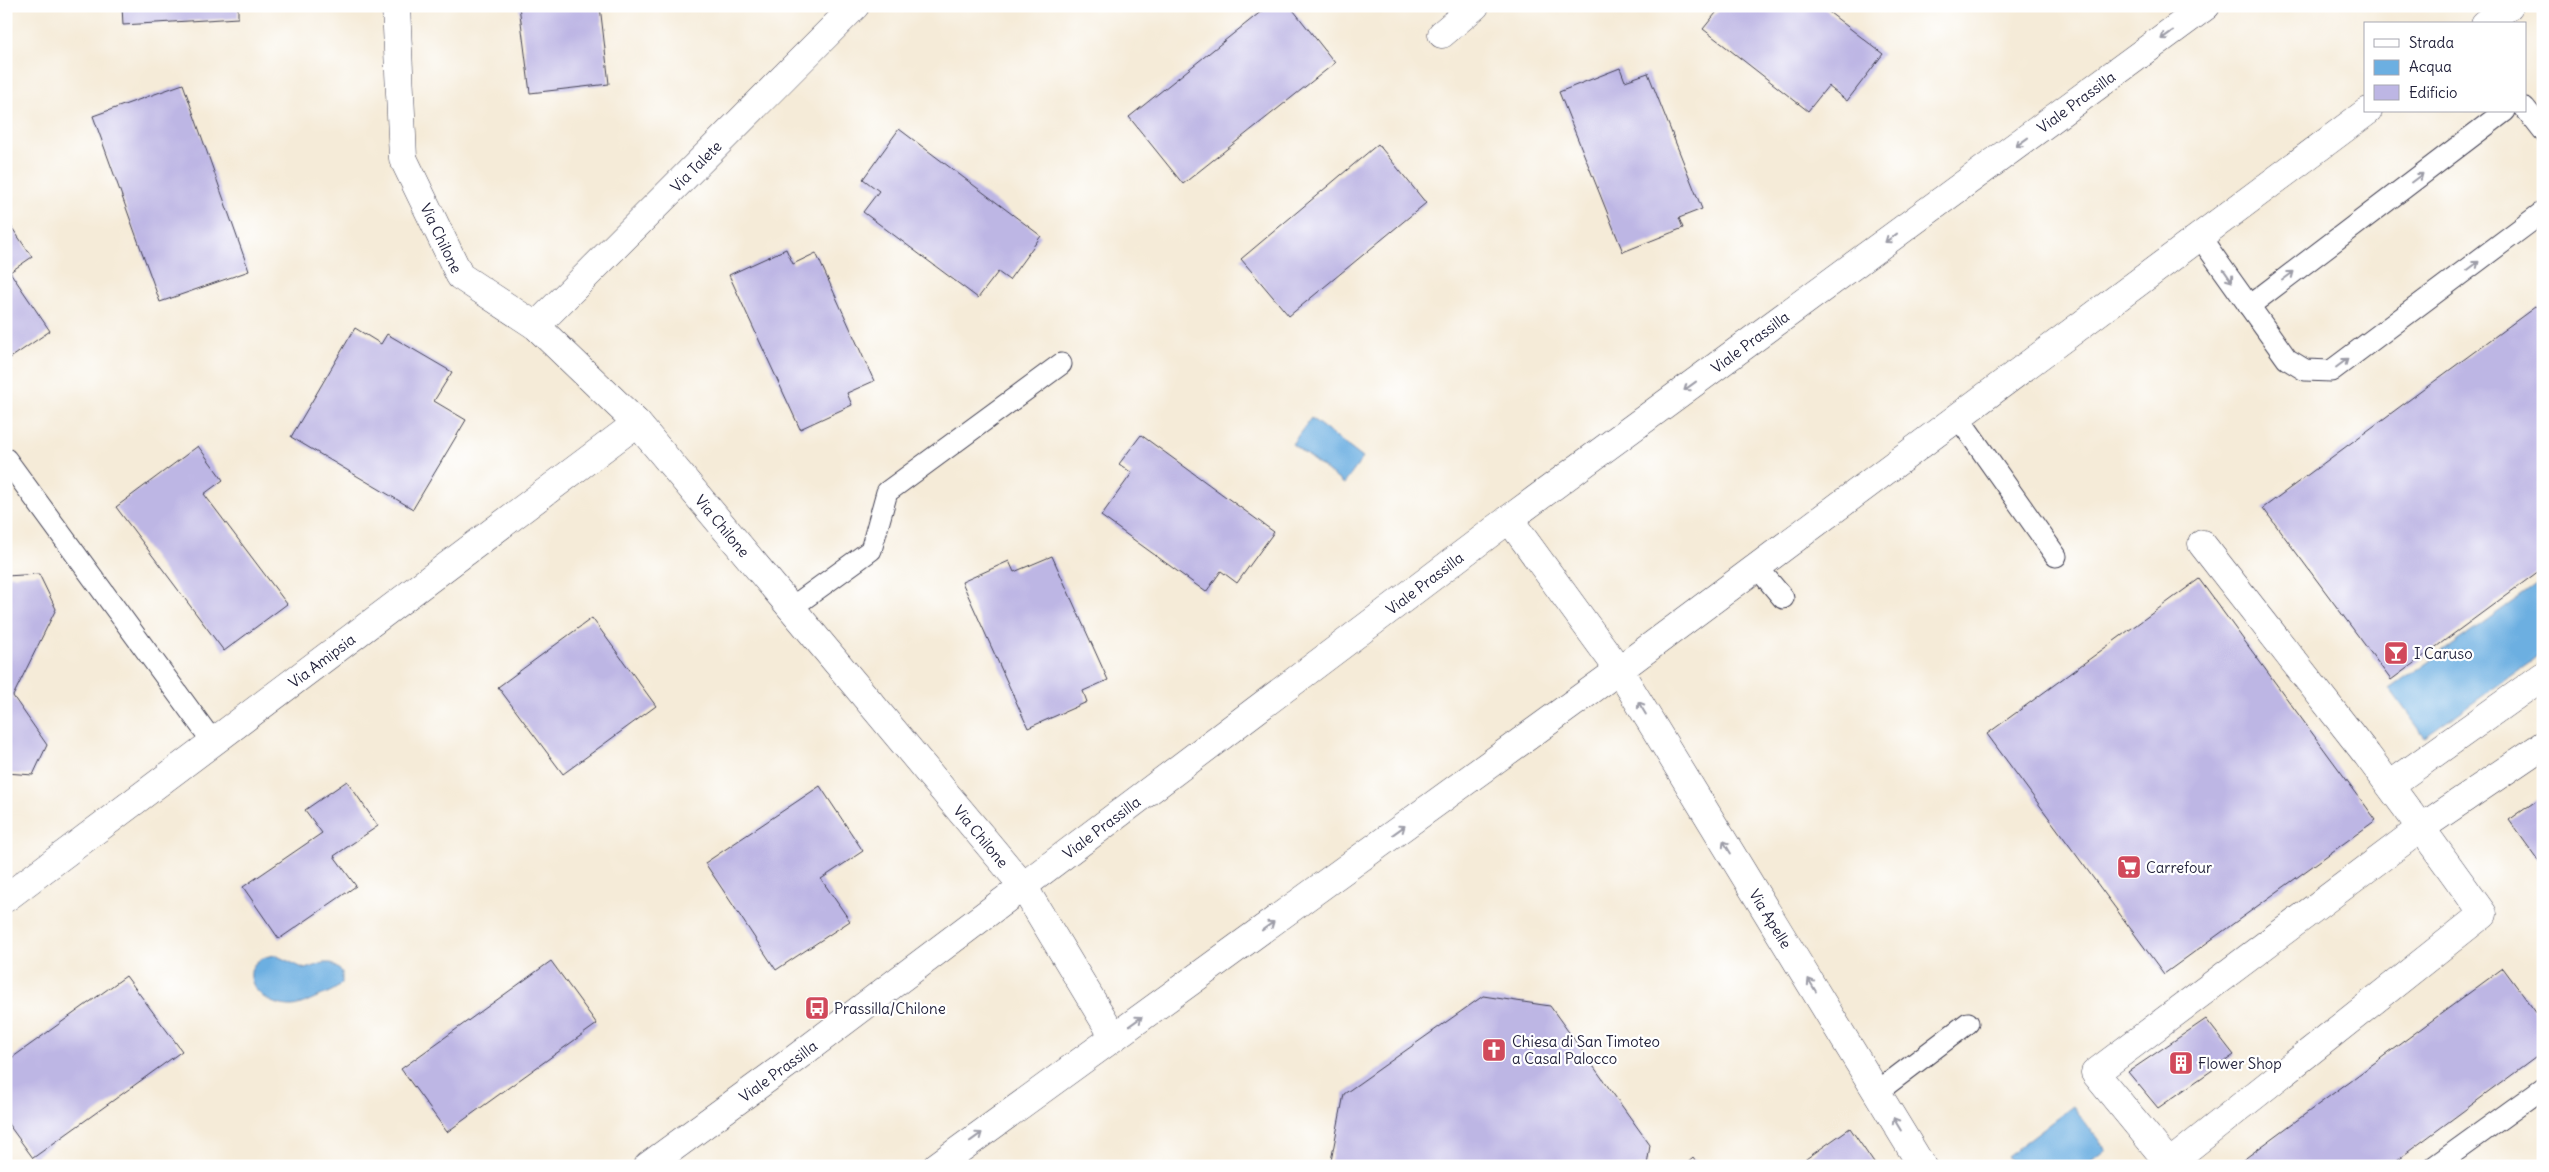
<svg xmlns="http://www.w3.org/2000/svg" width="2549" height="1172" viewBox="0 0 2549 1172" font-family="Delius,sans-serif">
  <style>
    .water { fill: #6cafe1; stroke: #47688e }
    .building { fill: #bdb6e4 }
    .lines { fill: none; stroke-linecap: round; stroke-linejoin: round }
    .service-casing { stroke: #424053; stroke-width: 23 }
    .pedestrian-casing { stroke: #424053; stroke-width: 29 }
    .minor-casing { stroke: #424053; stroke-width: 29 }
    .service { stroke: #fff; stroke-width: 21 }
    .pedestrian { stroke: #fff; stroke-width: 28 }
    .minor { stroke: #fff; stroke-width: 28 }
    .oneway { stroke: #9c9ca7 }
    .labels { text-anchor: middle; dominant-baseline: central; stroke-width: 4.5; stroke-linejoin: round; paint-order: stroke }
    .street-label { font-size: 15px; fill: #22223b; stroke: #fff }
    .poi-label { font-size: 15px; fill: #22223b; stroke: #fff; text-anchor: start }
  </style>
  <rect width="100%" height="100%" fill="#fff"/>
  <filter id="ink" filterUnits="userSpaceOnUse"><feTurbulence type="fractalNoise" baseFrequency=".02" numOctaves="2"/><feDisplacementMap in="SourceGraphic" scale="10" xChannelSelector="R" yChannelSelector="G"/><feConvolveMatrix kernelMatrix="1 2 1 2 8 2 1 2 1" color-interpolation-filters="sRGB"/></filter>
  <filter id="wash" filterUnits="userSpaceOnUse"><feTurbulence type="fractalNoise" baseFrequency=".0096" numOctaves="4" result="noise"/><feDisplacementMap in="SourceGraphic" scale="20" xChannelSelector="R" yChannelSelector="G"/><feGaussianBlur stdDeviation="1.12" result="paint"/><feColorMatrix in="noise" values="0 0 0 0 0 0 0 0 0 0 0 0 0 0 0 0 0 1.4 0 .05"/><feComposite in="paint" operator="in"/></filter>
  <g filter="url(#wash)">
    <rect width="100%" height="100%" fill="#f5ebd8"/>
    <!-- water -->
    <g class="water">
      <polygon points="1311,418 1363,458 1344,484 1292,444"/>
      <polygon points="2536,585 2543,595 2543,653 2425,737 2390,689"/>
      <path d="M 275,955 L 305,969 L 323,963 L 331,963 L 342,972 L 342,983 C 335,991 325,994 315,998 C 308,1001 301,1005 293,1006 C 253,1008 231,960 275,955 Z"/>
      <polygon points="2073,1106 2106,1150 2086,1166 2015,1166 2007,1156"/>
    </g>
    <g id="blocks">
      <!-- building -->
      <g class="building">
        <polygon points="122,6 238,6 238,18 123,25"/>
        <polygon points="519,6 600,6 609,84 530,93"/>
        <polygon points="1268,6 1290,6 1335,63 1183,184 1129,117"/>
        <polygon points="1719,6 1821,6 1883,54 1847,101 1828,86 1808,111 1703,29 1720,8"/>
        <polygon points="1620,68 1625,81 1648,73 1702,209 1679,218 1683,228 1623,252 1559,92"/>
        <polygon points="183,84 249,271 160,302 93,116"/>
        <polygon points="899,129 1041,236 1009,280 998,272 978,298 863,212 879,191 863,179"/>
        <polygon points="1378,144 1426,203 1289,316 1241,259"/>
        <polygon points="6,219 32,257 10,272 50,331 6,361"/>
        <polygon points="786,249 793,264 816,253 874,381 847,393 852,405 800,429 729,275"/>
        <polygon points="2543,301 2543,568 2391,680 2263,508"/>
        <polygon points="355,328 381,344 387,334 452,372 434,401 466,420 413,509 291,437"/>
        <polygon points="1141,435 1274,532 1237,583 1221,571 1206,592 1101,516 1132,473 1119,464"/>
        <polygon points="198,446 223,480 204,494 287,604 224,651 116,507"/>
        <polygon points="1052,556 1108,680 1083,691 1087,702 1028,728 962,582 1009,561 1014,572"/>
        <polygon points="39,574 56,609 13,696 47,745 33,775 6,773 6,576"/>
        <polygon points="2199,579 2376,820 2164,974 1987,734"/>
        <polygon points="592,618 656,706 563,774 498,687"/>
        <polygon points="347,781 378,826 334,856 356,886 279,939 243,887 322,833 305,810"/>
        <polygon points="820,786 863,851 821,879 850,921 776,970 705,863"/>
        <polygon points="2543,796 2543,867 2509,820"/>
        <polygon points="551,961 597,1024 447,1132 401,1069"/>
        <polygon points="2503,968 2543,1022 2543,1052 2389,1166 2235,1166"/>
        <polygon points="126,976 182,1051 33,1158 6,1121 6,1062"/>
        <polygon points="1483,996 1550,1006 1650,1145 1647,1166 1330,1166 1344,1094"/>
        <polygon points="2206,1019 2234,1055 2158,1108 2128,1072"/>
        <polygon points="1850,1128 1876,1166 1796,1166"/>
        <polygon points="1693,1158 1699,1166 1684,1166"/>
      </g>
    </g>
  </g>
  <g filter="url(#ink)">
    <use href="#blocks" fill-opacity="0" stroke="#424053" stroke-width="1"/>
    <g class="lines">
      <defs>
        <g id="service">
          <polyline points="2525,108 2543,131"/>
          <polyline points="2200,237 2287,359 2305,370 2331,371 2543,212"/>
          <polyline points="2249,306 2505,111"/>
          <polyline points="1958,417 2056,556"/>
          <polyline points="6,459 213,742"/>
          <polyline points="1757,567 1783,598"/>
          <polyline points="791,608 871,550 887,492 1061,364"/>
          <polyline points="1877,1092 1968,1023"/>
          <polyline points="2435,1166 2543,1088"/>
        </g>
        <g id="pedestrian">
          <polyline points="2202,544 2367,755 2421,828 2543,745"/>
          <polyline points="2390,785 2543,676"/>
          <polyline points="2166,1166 2483,914 2421,828 2095,1073 2169,1163"/>
        </g>
        <g id="minor">
          <path id="s1" d="M 396,6 L 403,158 L 460,276 L 536,326 L 637,423 L 1023,886 L 1114,1037"/>
          <polyline points="2485,24 2509,6"/>
          <polyline points="1442,34 1475,6"/>
          <path id="s2" d="M 536,326 L 855,6"/>
          <path id="s3" d="M 1509,519 L 1619,670 L 1922,1166"/>
          <path id="s4" d="M 6,898 L 637,423"/>
          <path id="s5" d="M 648,1166 L 797,1057 L 1509,519 L 2206,6"/>
          <polyline points="937,1166 1619,670 2368,111"/>
        </g>
      </defs>
      <!-- service casing -->
      <use href="#service" class="service-casing"/>
      <!-- pedestrian casing -->
      <use href="#pedestrian" class="pedestrian-casing"/>
      <!-- minor casing -->
      <use href="#minor" class="minor-casing"/>
      <!-- service -->
      <use href="#service" class="service"/>
      <!-- pedestrian -->
      <use href="#pedestrian" class="pedestrian"/>
      <!-- minor -->
      <use href="#minor" class="minor"/>
    </g>
    <!-- one-way arrows -->
    <defs><path id="oneway-shaft" d="M-6 0H5M1.5-3L5.5 0L1.5 3" fill="none" stroke-width="1.6" stroke-linecap="round" stroke-linejoin="round" transform="scale(1.25)"/></defs>
    <g class="oneway">
      <use href="#oneway-shaft" transform="translate(2167 35) rotate(144)"/>
      <use href="#oneway-shaft" transform="translate(2022 142) rotate(144)"/>
      <use href="#oneway-shaft" transform="translate(2417 178) rotate(-37)"/>
      <use href="#oneway-shaft" transform="translate(1891 238) rotate(144)"/>
      <use href="#oneway-shaft" transform="translate(2473 266) rotate(-37)"/>
      <use href="#oneway-shaft" transform="translate(2228 276) rotate(55)"/>
      <use href="#oneway-shaft" transform="translate(2288 276) rotate(-37)"/>
      <use href="#oneway-shaft" transform="translate(2342 363) rotate(-37)"/>
      <use href="#oneway-shaft" transform="translate(1690 386) rotate(144)"/>
      <use href="#oneway-shaft" transform="translate(1642 708) rotate(-121)"/>
      <use href="#oneway-shaft" transform="translate(1399 830) rotate(-36)"/>
      <use href="#oneway-shaft" transform="translate(1727 847) rotate(-121)"/>
      <use href="#oneway-shaft" transform="translate(1268 926) rotate(-36)"/>
      <use href="#oneway-shaft" transform="translate(1812 985) rotate(-121)"/>
      <use href="#oneway-shaft" transform="translate(1136 1021) rotate(-36)"/>
      <use href="#oneway-shaft" transform="translate(1897 1124) rotate(-121)"/>
      <use href="#oneway-shaft" transform="translate(976 1137) rotate(-36)"/>
    </g>
  </g>
  <!-- icons -->
  <defs>
    <symbol id="bar-square" viewBox="-11 -11 22 22"><rect x="-9" y="-9" width="18" height="18" rx="4" fill="#d1495b" stroke="#fff"/><path d="M-6-5H6L.8 .8V4.5H3.5V6h-7V4.5H-.8V.8Z" fill="#fff"/></symbol>
    <symbol id="supermarket-square" viewBox="-11 -11 22 22"><rect x="-9" y="-9" width="18" height="18" rx="4" fill="#d1495b" stroke="#fff"/><path d="M-6-5.5h2.5l.6 2H6L4.5 2H-2.5L-4.4-4H-6ZM-1.5 3.2a1.3 1.3 0 1 0 .1 0ZM3 3.2a1.3 1.3 0 1 0 .1 0Z" fill="#fff"/></symbol>
    <symbol id="bus-square" viewBox="-11 -11 22 22"><rect x="-9" y="-9" width="18" height="18" rx="4" fill="#d1495b" stroke="#fff"/><path d="M-5-6H5V4H4V6H2V4H-2V6H-4V4H-5ZM-3.5-4V0h7V-4ZM-3.5 1.2v1.5H-2V1.2ZM2 1.2v1.5H3.5V1.2Z" fill="#fff"/></symbol>
    <symbol id="church-square" viewBox="-11 -11 22 22"><rect x="-9" y="-9" width="18" height="18" rx="4" fill="#d1495b" stroke="#fff"/><path d="M-1.2-6h2.4v3.5h3.3v2.4h-3.3V6h-2.4V-.1h-3.3v-2.4h3.3Z" fill="#fff"/></symbol>
    <symbol id="building-square" viewBox="-11 -11 22 22"><rect x="-9" y="-9" width="18" height="18" rx="4" fill="#d1495b" stroke="#fff"/><path d="M-4-6H4V6H1V3H-1V6H-4ZM-2.5-4.3h1.7v1.8h-1.7ZM.8-4.3h1.7v1.8H.8ZM-2.5-1h1.7V.8h-1.7ZM.8-1h1.7V.8H.8Z" fill="#fff"/></symbol>
  </defs>
  <g fill-rule="evenodd">
    <use href="#bar-square" x="2382" y="639" width="28" height="28"/>
    <use href="#supermarket-square" x="2115" y="853" width="28" height="28"/>
    <use href="#bus-square" x="803" y="994" width="28" height="28"/>
    <use href="#church-square" x="1480" y="1036" width="28" height="28"/>
    <use href="#building-square" x="2167" y="1049" width="28" height="28"/>
  </g>
  <g class="labels">
    <!-- street labels -->
    <g class="street-label">
      <text stroke="none"><textPath href="#s5" startOffset="1781">Viale Prassilla</textPath></text>
      <text stroke="none"><textPath href="#s2" startOffset="226">Via Talete</textPath></text>
      <text stroke="none"><textPath href="#s1" startOffset="241">Via Chilone</textPath></text>
      <text stroke="none"><textPath href="#s5" startOffset="1376">Viale Prassilla</textPath></text>
      <text stroke="none"><textPath href="#s1" startOffset="648">Via Chilone</textPath></text>
      <text stroke="none"><textPath href="#s5" startOffset="971">Viale Prassilla</textPath></text>
      <text stroke="none"><textPath href="#s4" startOffset="395">Via Amipsia</textPath></text>
      <text stroke="none"><textPath href="#s5" startOffset="566">Viale Prassilla</textPath></text>
      <text stroke="none"><textPath href="#s1" startOffset="1052">Via Chilone</textPath></text>
      <text stroke="none"><textPath href="#s3" startOffset="478">Via Apelle</textPath></text>
      <text stroke="none"><textPath href="#s5" startOffset="161">Viale Prassilla</textPath></text>
    </g>
    <!-- poi labels -->
    <g class="poi-label">
      <text x="2414" y="653">I Caruso</text>
      <text x="2146" y="867">Carrefour</text>
      <text x="834" y="1008">Prassilla/Chilone</text>
      <text x="1512" y="1041">Chiesa di San Timoteo<tspan x="1512" dy="17">a Casal Palocco</tspan></text>
      <text x="2198" y="1063">Flower Shop</text>
    </g>
  </g>
  <!-- margin -->
  <rect width="2549" height="1172" fill="none" stroke="#fff" stroke-width="25"/>
  <!-- legend -->
  <rect x="2364" y="22" width="162" height="90" fill="#ffffff" stroke="#a7a7b1"/>
  <rect x="2374" y="39" width="25" height="8" fill="#ffffff" stroke="#a7a7b1"/>
  <text x="2409" y="48" font-size="15" fill="#22223b">Strada</text>
  <rect x="2374" y="60" width="25" height="15" fill="#6cafe1" stroke="#a7a7b1"/>
  <text x="2409" y="72" font-size="15" fill="#22223b">Acqua</text>
  <rect x="2374" y="85" width="25" height="15" fill="#bdb6e4" stroke="#a7a7b1"/>
  <text x="2409" y="98" font-size="15" fill="#22223b">Edificio</text>
</svg>
